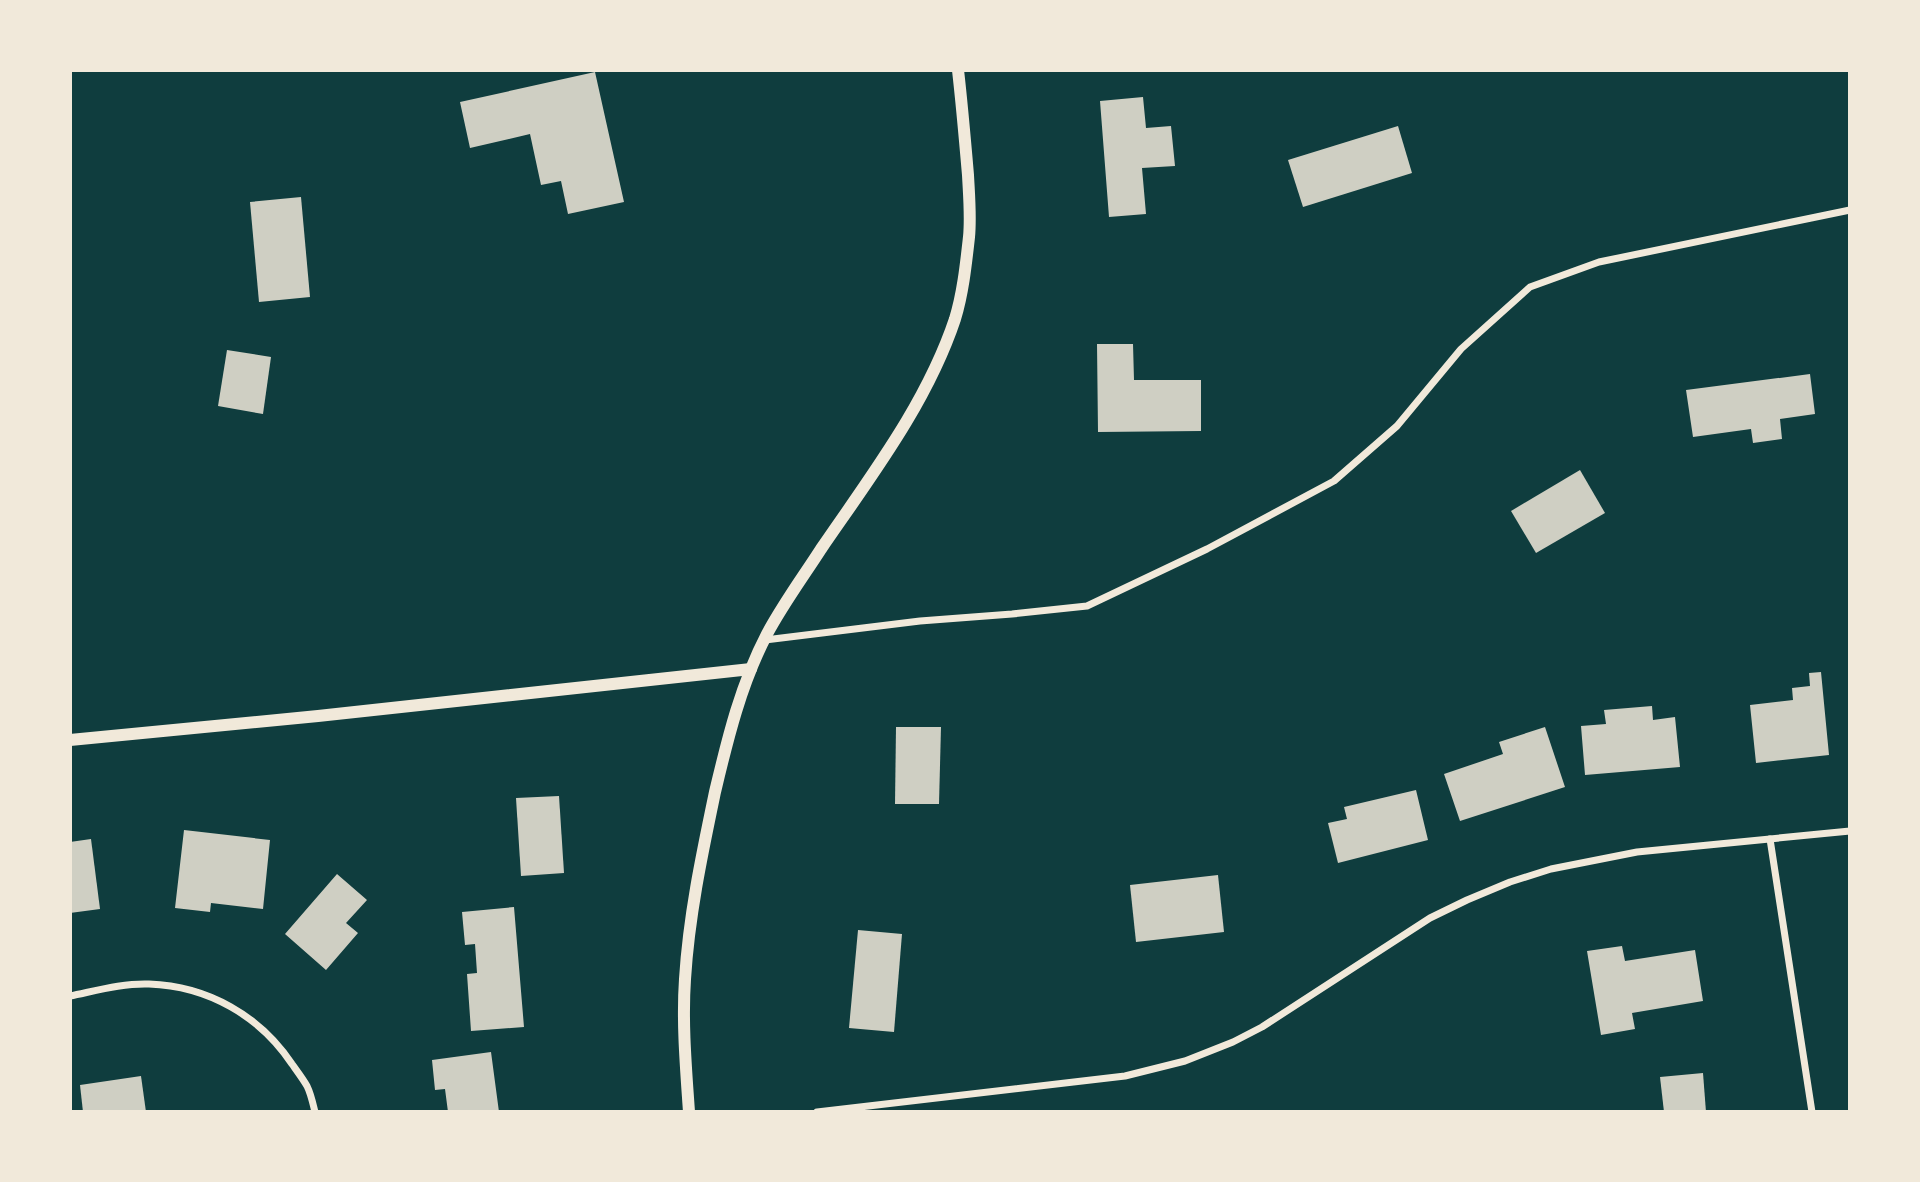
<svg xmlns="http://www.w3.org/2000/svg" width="1920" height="1182" viewBox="0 0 1920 1182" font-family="Helvetica,sans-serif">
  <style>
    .building { fill: #cfcfc3 }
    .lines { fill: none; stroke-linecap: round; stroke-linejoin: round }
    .minor { stroke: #f1e9da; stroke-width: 7 }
    .tertiary { stroke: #f1e9da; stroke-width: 12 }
  </style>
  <rect width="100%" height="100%" fill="#0f3d3e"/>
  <!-- building -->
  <g class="building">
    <polygon points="595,72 624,202 568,214 561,181 541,185 530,134 470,148 460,102"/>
    <polygon points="1143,97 1146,128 1171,126 1175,166 1142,168 1146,214 1109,217 1100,101"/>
    <polygon points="1398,126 1412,173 1303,207 1288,160"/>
    <polygon points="301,197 310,297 259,302 250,202"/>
    <polygon points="1097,344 1133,344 1134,380 1201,380 1201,431 1098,432"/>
    <polygon points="227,350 271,357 263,414 218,406"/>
    <polygon points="1810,374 1815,414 1780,419 1782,439 1753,443 1751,429 1693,437 1686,390"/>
    <polygon points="1580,470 1605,513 1536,553 1511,511"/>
    <polygon points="1821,672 1829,755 1756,763 1750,705 1793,700 1792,688 1810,686 1809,673"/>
    <polygon points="1652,706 1653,720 1675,717 1680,767 1585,775 1581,726 1606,724 1604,710"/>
    <polygon points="896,727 941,727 939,804 895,804"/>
    <polygon points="1545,727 1565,787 1460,821 1444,774 1503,754 1499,742"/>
    <polygon points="1416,790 1428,840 1338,863 1328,823 1347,819 1344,807"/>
    <polygon points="559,796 564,873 521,876 516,798"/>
    <polygon points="184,830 270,840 263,909 211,903 210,912 175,908"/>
    <polygon points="91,839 100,909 70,913 70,842"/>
    <polygon points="337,874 367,900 346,923 358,933 326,970 285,934"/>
    <polygon points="1218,875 1224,932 1136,942 1130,885"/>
    <polygon points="514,907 524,1027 471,1031 467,974 477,973 475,944 465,945 462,912"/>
    <polygon points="858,930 902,934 894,1032 849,1028"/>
    <polygon points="1622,946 1625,961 1695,950 1703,1001 1632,1013 1635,1029 1601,1035 1587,951"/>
    <polygon points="491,1052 499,1112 448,1112 445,1089 435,1090 432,1060"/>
    <polygon points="1703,1073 1706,1112 1664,1112 1660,1077"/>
    <polygon points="141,1076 146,1112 83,1112 80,1085"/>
  </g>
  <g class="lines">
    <!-- minor -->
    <g class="minor">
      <polyline points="765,640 920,621 1012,614 1087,606 1207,549 1334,481 1397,426 1461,349 1530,287 1599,262 1850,210"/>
      <polyline points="1770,839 1812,1112"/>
      <path d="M 70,996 C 95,991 123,983 149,984 C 208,986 260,1016 292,1064 C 297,1071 303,1079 307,1086 C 311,1094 313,1104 315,1112"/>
      <polyline points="817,1112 1125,1076 1185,1061 1233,1042 1262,1027 1430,918 1467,900 1510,882 1551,869 1637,852 1850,831"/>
    </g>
    <!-- tertiary -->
    <g class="tertiary">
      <polyline points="70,740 318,716 751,669"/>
      <path d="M 689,1112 C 686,1068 682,1023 685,979 C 689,915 702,854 715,792 C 728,737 741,684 767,634 C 783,604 803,577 821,549 C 871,476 927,403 955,319 C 963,293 966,264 969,237 C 971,217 969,195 968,175 C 965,140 962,105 958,70"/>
    </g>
  </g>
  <!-- border -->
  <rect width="1920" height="1182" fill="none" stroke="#f1e9da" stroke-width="144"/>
</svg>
